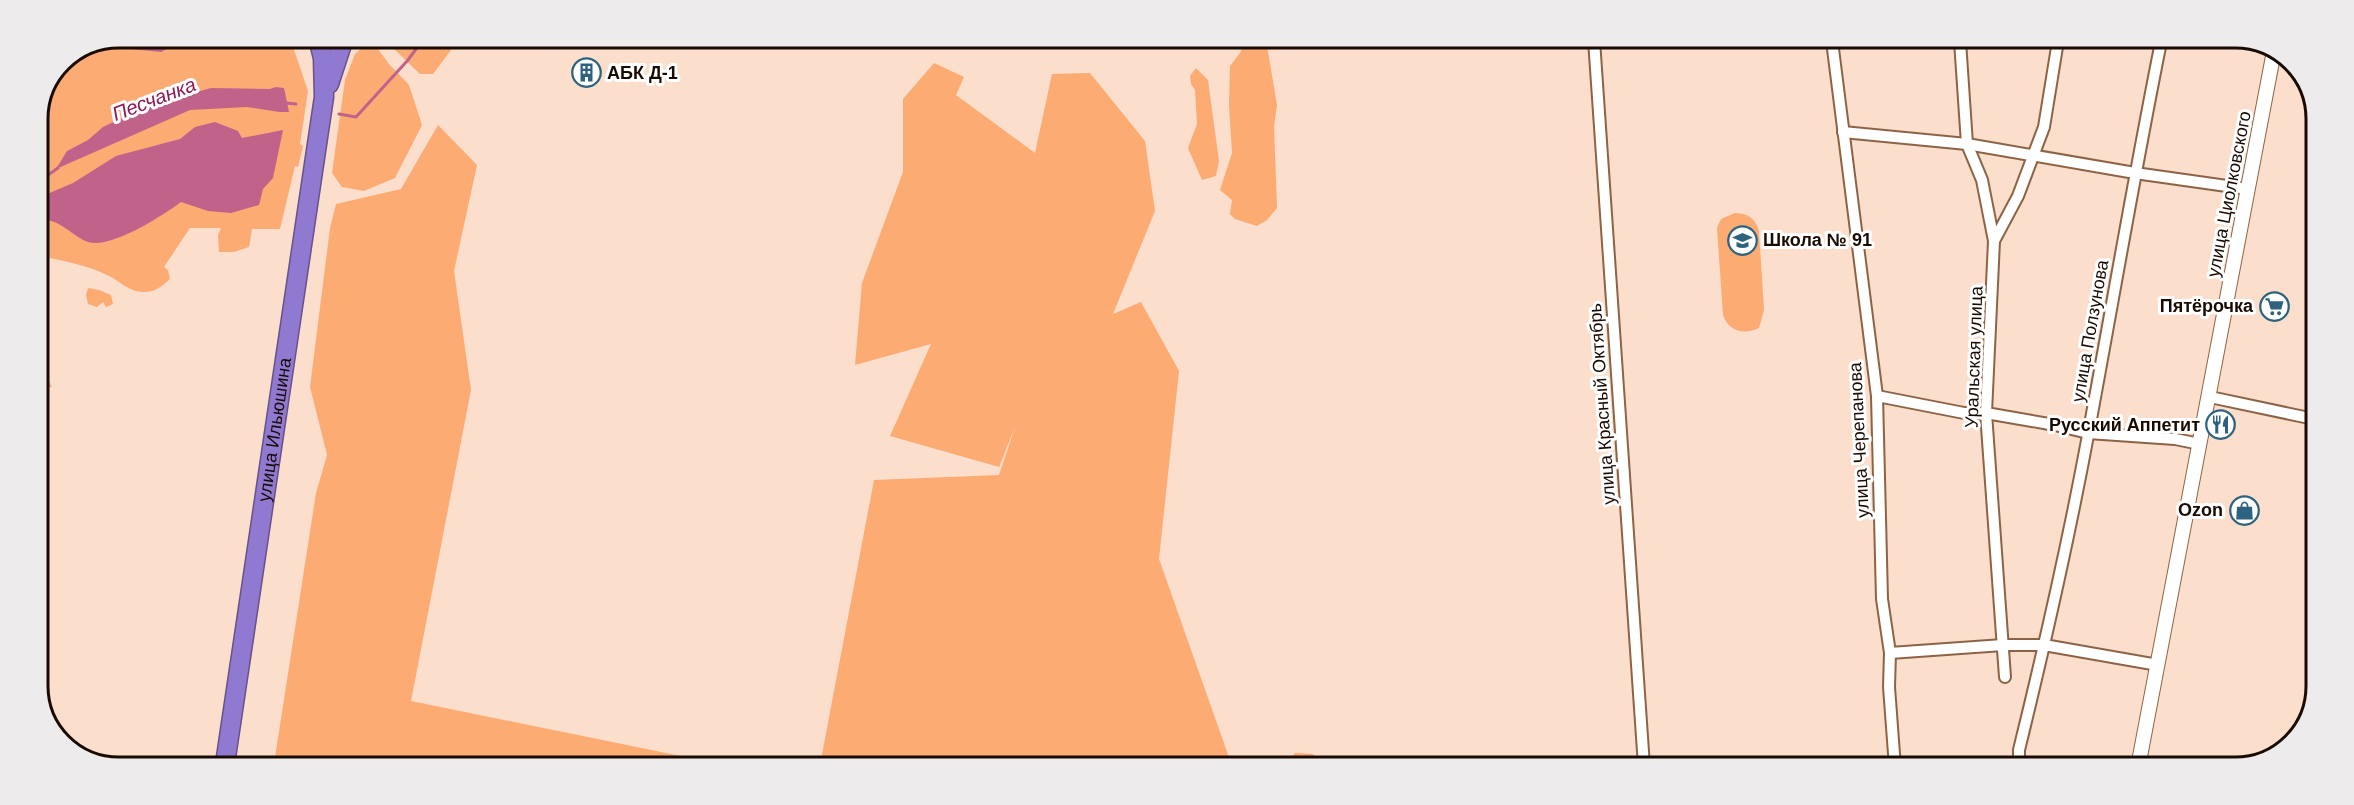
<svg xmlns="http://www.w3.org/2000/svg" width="2354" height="805" viewBox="0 0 2354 805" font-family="Helvetica,sans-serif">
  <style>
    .green { fill: #fcab73 }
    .water { fill: #c1628b }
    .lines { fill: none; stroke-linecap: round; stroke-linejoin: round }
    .stream { stroke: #c1628b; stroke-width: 3 }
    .street-casing { stroke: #8d6346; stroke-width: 14 }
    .secondary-casing { stroke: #8d6346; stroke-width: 16 }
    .highway-casing { stroke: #675289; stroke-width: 21 }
    .street { stroke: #fff; stroke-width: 10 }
    .secondary { stroke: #fff; stroke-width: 14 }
    .highway { stroke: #9079d1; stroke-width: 18 }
    .labels { text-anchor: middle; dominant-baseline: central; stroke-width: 6; stroke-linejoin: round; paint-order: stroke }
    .poi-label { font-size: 18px; font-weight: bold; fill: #1a0b02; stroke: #fff; text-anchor: end }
    .street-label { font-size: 18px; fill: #1a0b02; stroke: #fff }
    .water-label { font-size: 20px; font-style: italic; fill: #8d1955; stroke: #fff }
    .rim { fill: none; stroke: #1a0b02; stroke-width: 3 }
  </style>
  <rect width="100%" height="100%" fill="#fbdecb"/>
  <!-- green -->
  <g class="green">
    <path d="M 119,38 L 290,38 L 308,91 L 300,144 L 303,146 L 298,167 L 295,166 L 280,229 L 252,229 L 249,247 L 234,252 L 219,252 L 218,235 L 221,228 L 190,228 L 164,267 L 168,270 L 170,279 C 161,287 154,293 142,292 C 128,291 121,282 109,276 C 88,265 61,260 38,256 L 38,114 L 62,61 Z"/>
    <polygon points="389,38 460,38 433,74 420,74 388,43"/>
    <polygon points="371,40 389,64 409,85 422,125 395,178 364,191 342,187 332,173 345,80 355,54"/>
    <polygon points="1245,40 1266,40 1277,105 1274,126 1277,208 1267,220 1257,226 1235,219 1230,214 1232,200 1220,190 1232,153 1229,105 1230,66 1240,53"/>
    <polygon points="934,63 964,77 956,95 1035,153 1052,74 1090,73 1145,141 1155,211 1113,314 1141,302 1179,371 1159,559 1232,766 820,765 874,480 999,475 1015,427 999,467 890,436 931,344 855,365 862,283 903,172 903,99"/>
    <polygon points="1196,68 1208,80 1219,161 1216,176 1202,180 1188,148 1197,124 1195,90 1191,84 1190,76"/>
    <polygon points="438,125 477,165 454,271 471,390 411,701 725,765 274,764 316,493 327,455 310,387 330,228 336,204 401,189"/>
    <path d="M 1735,213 C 1749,214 1754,217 1759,231 L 1764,310 L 1759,328 C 1744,335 1729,332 1723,315 L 1717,228 L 1721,219 Z"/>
    <polygon points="88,288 99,290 111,295 113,304 106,307 103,302 97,307 88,304 86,295"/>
    <polygon points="38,358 52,387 38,389"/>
    <polygon points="1295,753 1313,754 1323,766 1284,766"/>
  </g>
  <!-- water -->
  <g class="water">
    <polygon points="128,38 186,38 161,52 132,49"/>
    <polygon points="276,87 284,88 289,112 279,112 247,107 190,110 56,169 67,151 88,140 103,127 144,107 211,88 270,89"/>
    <path d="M 215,122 L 238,131 L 242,138 L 283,130 L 273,178 L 263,189 L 259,205 L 231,213 L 208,211 L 181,202 C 162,216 111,249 88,242 C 72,237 56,214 38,222 L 38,198 L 73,183 L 116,156 L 180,139 L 195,127 Z"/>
  </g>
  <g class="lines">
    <!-- stream -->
    <g class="stream">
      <polyline points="286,103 296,104"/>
      <polyline points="339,114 356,117 408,60 424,38"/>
      <polyline points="38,182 58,168"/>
    </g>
    <defs>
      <g id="street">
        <polyline points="1594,40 1644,766"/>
        <polyline points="1832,41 1877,396 1882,599 1890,653 1889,687 1895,767"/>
        <polyline points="1960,41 1967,144 1982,180 1994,241 1986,413 2005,677"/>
        <polyline points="1843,132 1967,144 2135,173 2248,189"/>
        <polyline points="1994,241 2018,196 2044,127 2058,41"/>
        <polyline points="1877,396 1964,413 1986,413 2055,425 2088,433 2175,439 2200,444"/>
        <polyline points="2210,397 2314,419"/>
        <polyline points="1890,653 2003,645 2044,645 2158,665"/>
        <path d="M 2019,767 L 2019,750 C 2045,644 2069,538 2089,430 C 2113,301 2135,171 2161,42"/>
      </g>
      <polyline id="secondary" points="2138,767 2274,51"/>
      <g id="highway">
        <polyline points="329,84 344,38"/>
        <path id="s1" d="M 225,764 L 324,97 L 323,58 L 318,38"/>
      </g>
    </defs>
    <!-- street casing -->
    <use href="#street" class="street-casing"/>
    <!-- secondary casing -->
    <use href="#secondary" class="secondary-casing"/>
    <!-- highway casing -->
    <use href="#highway" class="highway-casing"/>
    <!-- street -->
    <use href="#street" class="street"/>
    <!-- secondary -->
    <use href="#secondary" class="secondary"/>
    <!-- highway -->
    <use href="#highway" class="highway"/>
  </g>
  <!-- icons -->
  <defs>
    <symbol id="building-ring" viewBox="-11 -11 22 22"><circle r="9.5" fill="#fff" stroke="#2e637f" stroke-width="1.5"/><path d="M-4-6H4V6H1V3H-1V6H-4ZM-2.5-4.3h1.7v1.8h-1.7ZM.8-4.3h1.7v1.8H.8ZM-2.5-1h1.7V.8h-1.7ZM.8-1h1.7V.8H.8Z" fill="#2e637f"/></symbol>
    <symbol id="school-ring" viewBox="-11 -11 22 22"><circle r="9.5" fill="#fff" stroke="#2e637f" stroke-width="1.5"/><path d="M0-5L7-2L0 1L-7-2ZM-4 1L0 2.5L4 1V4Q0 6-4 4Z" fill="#2e637f"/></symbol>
    <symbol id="supermarket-ring" viewBox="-11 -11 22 22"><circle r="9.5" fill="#fff" stroke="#2e637f" stroke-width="1.5"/><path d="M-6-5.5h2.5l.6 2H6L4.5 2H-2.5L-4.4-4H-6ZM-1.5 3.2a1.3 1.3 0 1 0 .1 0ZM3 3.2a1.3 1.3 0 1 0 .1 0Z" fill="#2e637f"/></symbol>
    <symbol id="restaurant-ring" viewBox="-11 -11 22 22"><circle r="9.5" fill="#fff" stroke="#2e637f" stroke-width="1.5"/><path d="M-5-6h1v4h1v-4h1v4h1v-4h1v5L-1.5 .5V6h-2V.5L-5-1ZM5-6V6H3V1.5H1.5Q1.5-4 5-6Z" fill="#2e637f"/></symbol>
    <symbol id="shop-ring" viewBox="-11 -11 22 22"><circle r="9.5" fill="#fff" stroke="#2e637f" stroke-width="1.5"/><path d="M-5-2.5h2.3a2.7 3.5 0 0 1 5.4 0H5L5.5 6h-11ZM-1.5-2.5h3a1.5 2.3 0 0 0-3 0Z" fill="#2e637f"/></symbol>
  </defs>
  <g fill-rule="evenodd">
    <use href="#building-ring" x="570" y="56" width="33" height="33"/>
    <use href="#school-ring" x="1726" y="224" width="33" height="33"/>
    <use href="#supermarket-ring" x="2258" y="290" width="33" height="33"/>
    <use href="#restaurant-ring" x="2204" y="408" width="33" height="33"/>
    <use href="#shop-ring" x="2228" y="494" width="33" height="33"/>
  </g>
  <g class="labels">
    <!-- poi labels -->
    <g class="poi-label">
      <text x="607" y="73" text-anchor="start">АБК Д-1</text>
      <text x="1763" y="240" text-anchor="start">Школа № 91</text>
      <text x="2253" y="306">Пятёрочка</text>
      <text x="2200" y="425">Русский Аппетит</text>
      <text x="2223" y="510">Ozon</text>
    </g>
    <!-- street labels -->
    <g class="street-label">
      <text transform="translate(2229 194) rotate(-79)">улица Циолковского</text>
      <text transform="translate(2090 331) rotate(-80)">улица Ползунова</text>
      <text transform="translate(1974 357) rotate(-88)">Уральская улица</text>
      <text transform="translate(1602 404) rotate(-94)">улица Красный Октябрь</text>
      <text stroke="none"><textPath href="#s1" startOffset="338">улица Ильюшина</textPath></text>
      <text transform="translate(1859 440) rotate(-93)">улица Черепанова</text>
    </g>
    <!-- water labels -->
    <g class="water-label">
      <text transform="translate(154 99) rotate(-21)">Песчанка</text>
    </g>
  </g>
  <!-- crop -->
  <path d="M0 0H2354V805H0ZM119 48H2235A71 71 0 0 1 2306 119V686A71 71 0 0 1 2235 757H119A71 71 0 0 1 48 686V119A71 71 0 0 1 119 48Z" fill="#edebeb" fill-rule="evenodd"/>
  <path class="rim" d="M119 48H2235A71 71 0 0 1 2306 119V686A71 71 0 0 1 2235 757H119A71 71 0 0 1 48 686V119A71 71 0 0 1 119 48Z"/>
</svg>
